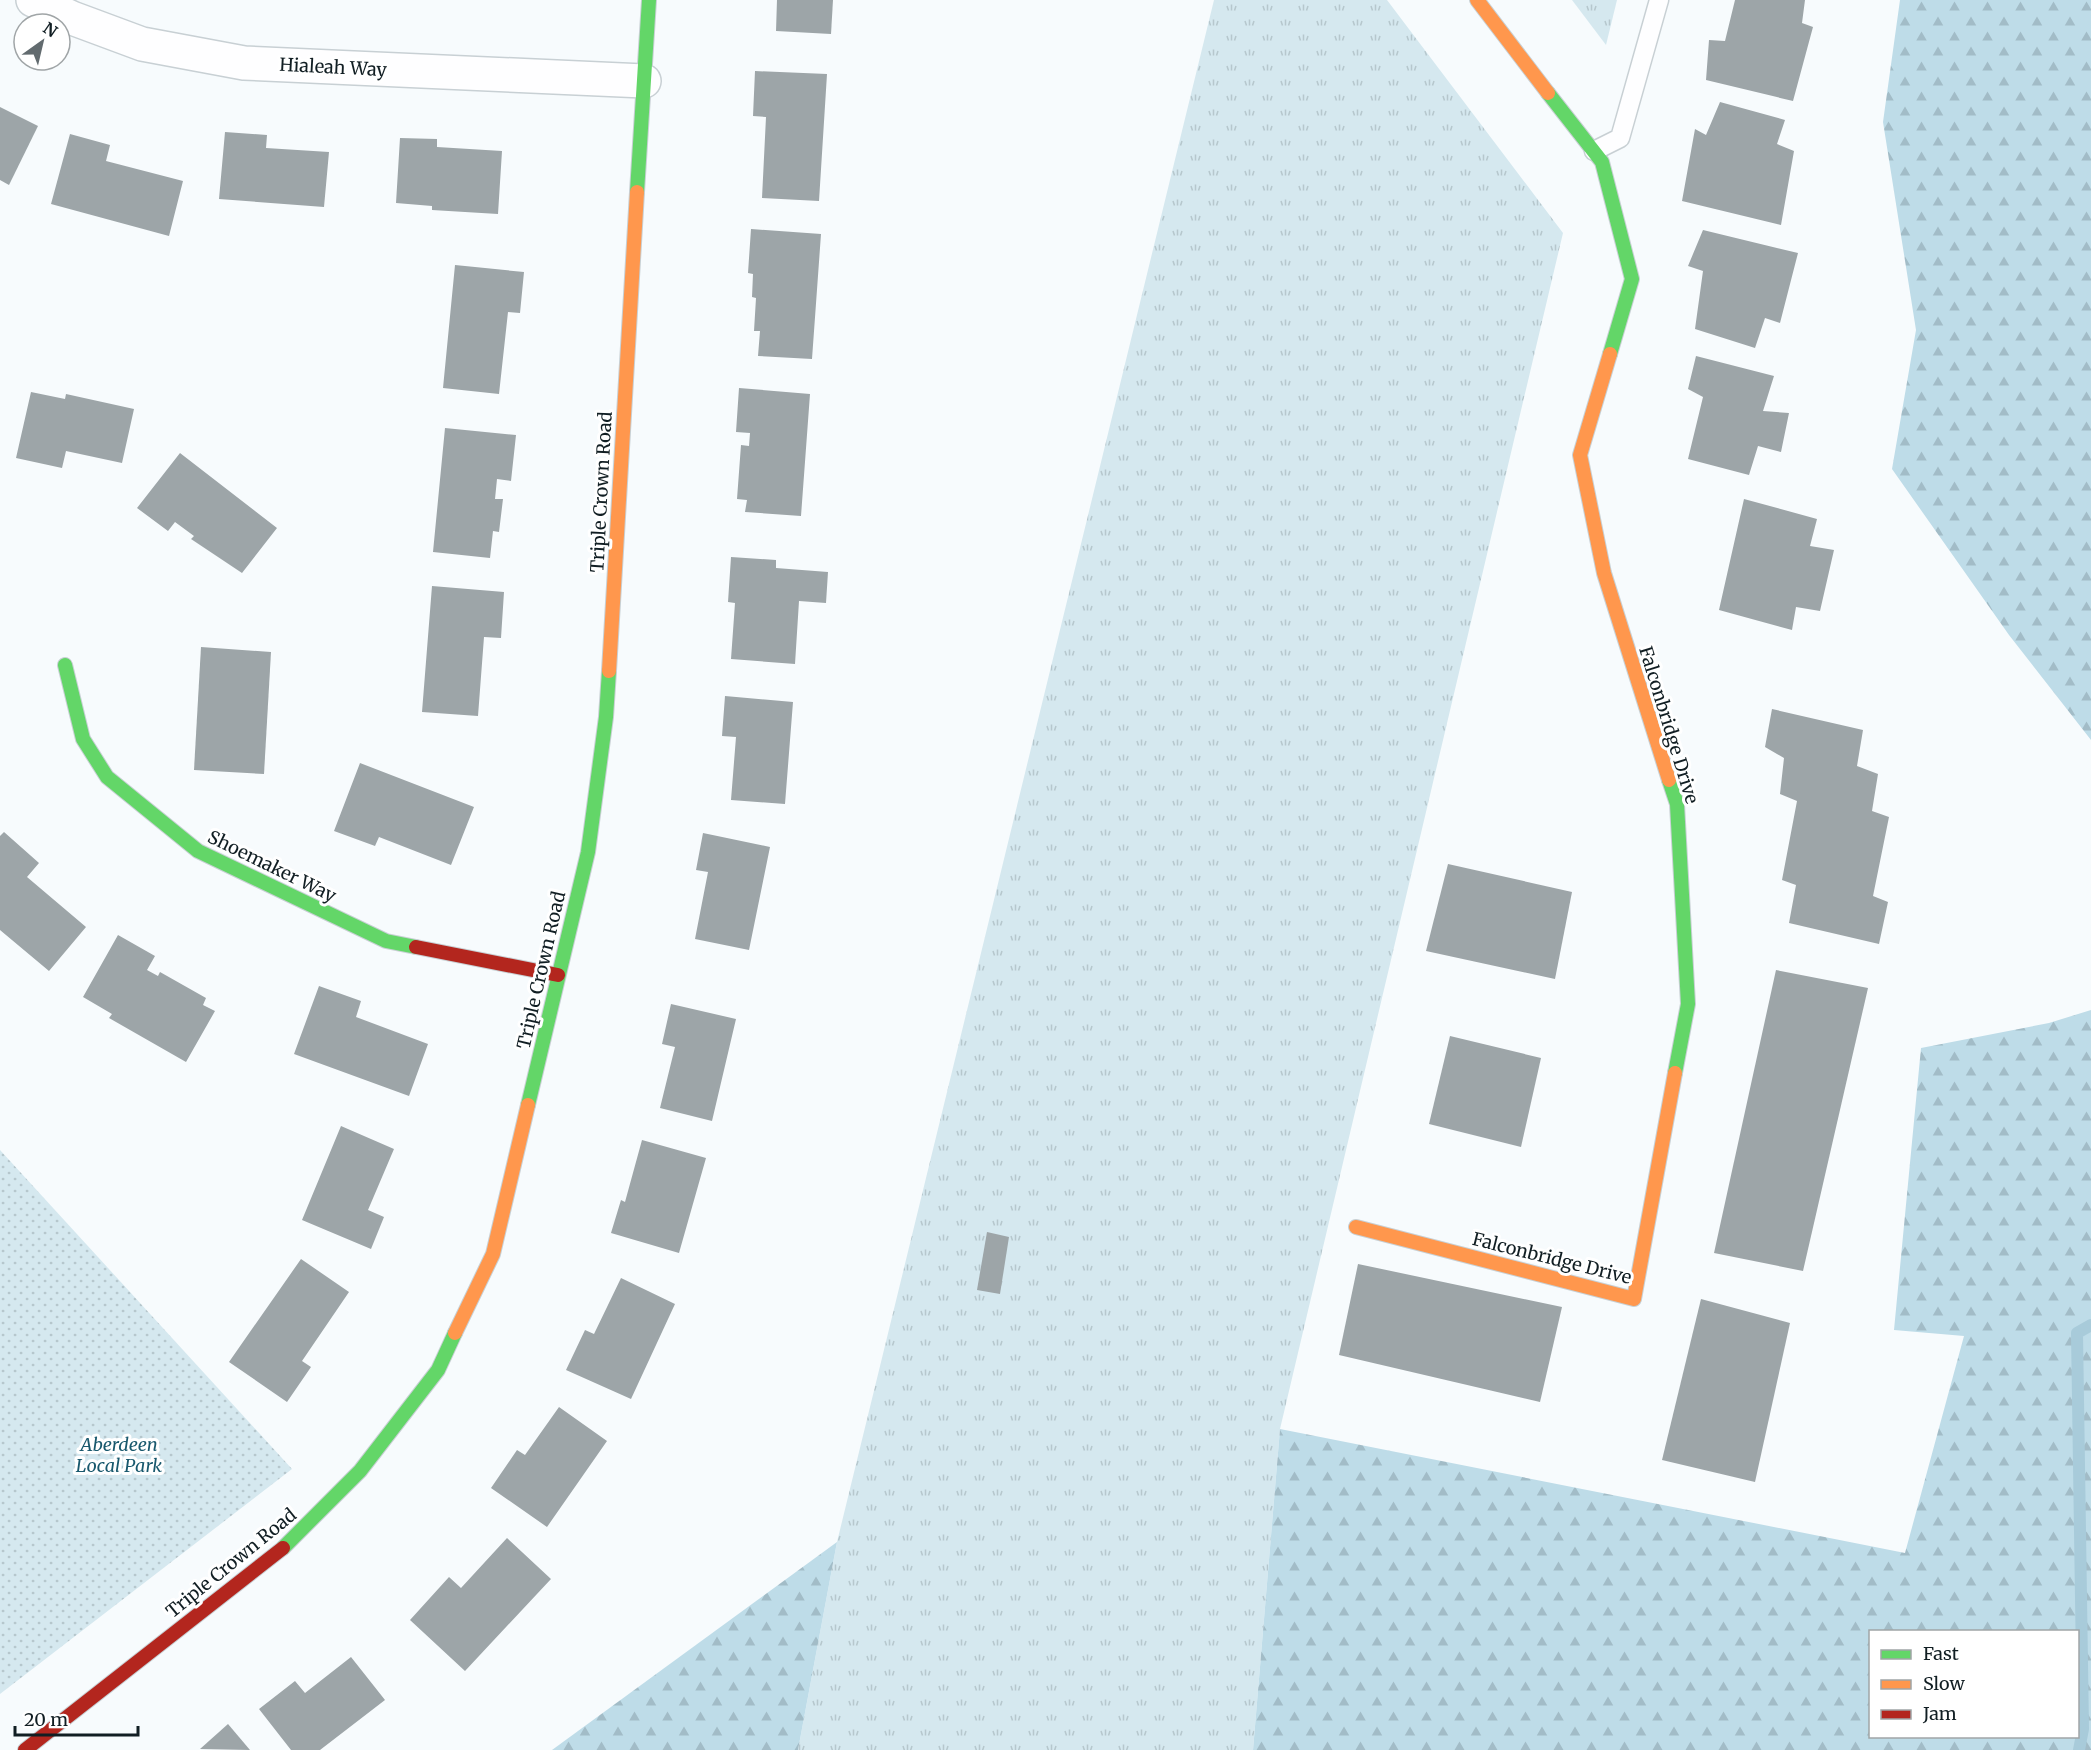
<svg xmlns="http://www.w3.org/2000/svg" width="2091" height="1750" viewBox="0 0 2091 1750" font-family="Merriweather,serif">
  <style>
    .grass { fill: url(#grass-tufts) }
    .forest { fill: url(#forest-firs); fill-rule: evenodd }
    .park { fill: url(#park-dots) }
    .lines { fill: none; stroke-linecap: round; stroke-linejoin: round }
    .stream { stroke: #a8cbda; stroke-width: 12 }
    .building { fill: #9da5a8 }
    .lane-casing { stroke: #c8d0d4; stroke-width: 21 }
    .street-casing { stroke: #c8d0d4; stroke-width: 36 }
    .fast-casing { stroke: #c8d0d4; stroke-width: 16 }
    .slow-casing { stroke: #c8d0d4; stroke-width: 16 }
    .jam-casing { stroke: #c8d0d4; stroke-width: 16 }
    .lane { stroke: #fefeff; stroke-width: 18 }
    .street { stroke: #fefeff; stroke-width: 33 }
    .fast { stroke: #63d668; stroke-width: 14 }
    .slow { stroke: #ff974d; stroke-width: 14 }
    .jam { stroke: #b3261e; stroke-width: 14 }
    .labels { text-anchor: middle; dominant-baseline: central; stroke-width: 6; stroke-linejoin: round; paint-order: stroke }
    .street-label { font-size: 18px; fill: #111e23; stroke: #fff }
    .park-label { font-size: 18px; font-style: italic; fill: #18586d; stroke: #fff }
  </style>
  <defs>
    <pattern id="grass-tufts" width="24" height="20" patternUnits="userSpaceOnUse" patternTransform="scale(1.5)"><rect width="24" height="20" fill="#d5e8ef"/><path d="M3 7l-1-3M5 7V3M7 7l1-3M15 17l-1-3M17 17v-4M19 17l1-3" fill="none" stroke="#b6c7cd"/></pattern>
    <pattern id="forest-firs" width="22" height="20" patternUnits="userSpaceOnUse" patternTransform="scale(1.5)"><rect width="22" height="20" fill="#bedce8"/><path d="M5 1l3.5 6h-7zM16 11l3.5 6h-7z" fill="#a2bcc7"/></pattern>
    <pattern id="park-dots" width="8" height="8" patternUnits="userSpaceOnUse" patternTransform="scale(1.5)"><rect width="8" height="8" fill="#d5e8ef"/><path d="M2 2h.1M6 6h.1" fill="none" stroke="#b6c7cd" stroke-width="1.8" stroke-linecap="round"/></pattern>
  </defs>
  <rect width="100%" height="100%" fill="#f7fbfd"/>
  <!-- grass -->
  <g class="grass">
    <polygon points="1214,0 1387,0 1563,233 1280,1429 1253,1750 798,1750 837,1542"/>
    <polygon points="1572,0 1617,0 1606,45"/>
  </g>
  <!-- forest -->
  <g class="forest">
    <polygon points="1900,0 2091,0 2091,740 2009,635 1892,469 1916,330 1883,122"/>
    <path d="M 2091,1010 L 2091,1750 L 1253,1750 L 1280,1429 L 1905,1553 L 1964,1336 L 1894,1330 L 1921,1048 L 2049,1023 ZM 1870,1632 L 2078,1632 L 2078,1736 L 1870,1736 Z"/>
    <polygon points="837,1542 798,1750 552,1750"/>
  </g>
  <!-- park -->
  <polygon class="park" points="0,1150 292,1469 0,1694"/>
  <g class="lines">
    <!-- stream -->
    <polyline class="stream" points="2079,1750 2083,1729 2077,1333 2091,1325"/>
  </g>
  <!-- building -->
  <g class="building">
    <polygon points="777,0 833,0 831,34 776,31"/>
    <polygon points="1735,0 1805,0 1802,23 1813,27 1793,101 1706,80 1709,40 1725,41"/>
    <polygon points="755,71 827,74 819,201 762,198 766,117 753,116"/>
    <polygon points="1720,102 1785,120 1777,144 1794,151 1781,225 1682,201 1695,129 1706,135"/>
    <polygon points="0,107 38,126 9,185 0,180"/>
    <polygon points="225,132 267,135 266,148 329,152 324,207 219,199"/>
    <polygon points="70,134 110,145 106,161 183,181 169,236 51,204"/>
    <polygon points="400,138 437,139 437,147 502,151 498,214 432,210 432,206 396,203"/>
    <polygon points="751,229 821,234 812,359 758,356 760,331 754,331 756,298 752,297 753,274 748,273"/>
    <polygon points="1703,230 1798,253 1780,323 1765,318 1755,348 1695,329 1703,271 1688,266"/>
    <polygon points="455,265 524,272 520,313 508,312 499,394 443,388"/>
    <polygon points="1696,356 1774,376 1763,411 1789,413 1781,452 1758,446 1749,475 1688,459 1703,397 1688,389"/>
    <polygon points="739,388 810,394 801,516 745,512 747,500 737,499 741,445 749,446 750,433 736,432"/>
    <polygon points="31,392 65,399 66,394 134,409 122,463 66,451 62,468 16,458"/>
    <polygon points="445,428 516,435 511,481 497,479 495,499 503,499 499,532 493,531 490,558 433,552"/>
    <polygon points="180,453 277,528 242,573 191,539 194,536 175,522 168,531 137,508"/>
    <polygon points="1744,499 1817,519 1810,546 1834,550 1820,611 1796,607 1792,630 1719,610"/>
    <polygon points="731,557 776,560 776,568 828,572 826,603 799,601 795,664 731,659 735,603 728,602"/>
    <polygon points="432,586 504,592 501,638 484,637 478,716 422,712"/>
    <polygon points="201,647 271,652 264,774 194,770"/>
    <polygon points="725,696 793,702 785,804 731,800 736,737 722,736"/>
    <polygon points="1772,709 1863,730 1857,766 1878,774 1872,811 1889,817 1873,896 1888,902 1879,944 1789,923 1796,885 1782,880 1797,801 1780,794 1784,758 1765,747"/>
    <polygon points="360,763 474,807 451,865 379,837 375,846 334,831"/>
    <polygon points="4,832 39,863 27,877 86,927 49,971 0,930 0,836"/>
    <polygon points="703,833 770,847 749,950 695,939 708,872 696,870"/>
    <polygon points="1448,864 1572,892 1555,979 1426,951"/>
    <polygon points="118,935 155,956 147,970 158,976 160,972 206,998 203,1005 215,1011 186,1062 109,1018 112,1014 83,997"/>
    <polygon points="1776,970 1868,988 1803,1271 1714,1253"/>
    <polygon points="319,986 361,1001 356,1017 428,1044 409,1096 294,1054"/>
    <polygon points="671,1004 736,1019 712,1121 660,1108 675,1047 662,1044"/>
    <polygon points="1450,1036 1541,1058 1521,1147 1429,1124"/>
    <polygon points="341,1126 394,1149 368,1210 384,1217 371,1249 302,1220"/>
    <polygon points="642,1140 706,1158 679,1253 611,1233 621,1200 625,1202"/>
    <polygon points="987,1232 1009,1237 1000,1294 977,1290"/>
    <polygon points="301,1259 349,1292 302,1361 311,1367 287,1402 229,1362"/>
    <polygon points="1358,1264 1562,1307 1540,1402 1339,1355"/>
    <polygon points="621,1278 675,1304 631,1399 566,1370 585,1330 594,1334"/>
    <polygon points="1701,1299 1790,1323 1755,1482 1662,1460"/>
    <polygon points="559,1407 607,1441 547,1527 491,1488 517,1450 525,1455"/>
    <polygon points="507,1538 551,1579 465,1671 410,1620 449,1577 461,1588"/>
    <polygon points="351,1657 385,1700 320,1750 291,1750 259,1709 295,1681 305,1693"/>
    <polygon points="228,1724 250,1750 200,1749"/>
  </g>
  <g class="lines">
    <defs>
      <polyline id="lane" points="1594,151 1620,138 1659,0"/>
      <polyline id="street" points="33,0 72,18 142,44 244,63 644,81"/>
      <g id="fast">
        <polyline points="1548,93 1602,162 1632,279 1610,354"/>
        <polyline points="637,192 649,0"/>
        <polyline points="65,665 83,739 107,777 198,851 386,941 416,947"/>
        <polyline points="1669,780 1677,804 1688,1004 1675,1073"/>
        <polyline points="528,1105 588,852 606,717 609,671"/>
        <polyline points="283,1548 360,1471 438,1370 455,1333"/>
      </g>
      <g id="slow">
        <polyline points="1477,0 1548,93"/>
        <polyline points="1610,354 1580,455 1604,573 1669,780"/>
        <polyline points="609,671 637,192"/>
        <polyline points="1356,1227 1634,1299 1675,1073"/>
        <polyline points="455,1333 493,1254 528,1105"/>
      </g>
      <g id="jam">
        <polyline points="416,947 558,975"/>
        <polyline points="25,1750 283,1548"/>
      </g>
    </defs>
    <!-- lane casing -->
    <use href="#lane" class="lane-casing"/>
    <!-- street casing -->
    <use href="#street" class="street-casing"/>
    <!-- fast casing -->
    <use href="#fast" class="fast-casing"/>
    <!-- slow casing -->
    <use href="#slow" class="slow-casing"/>
    <!-- jam casing -->
    <use href="#jam" class="jam-casing"/>
    <!-- lane -->
    <use href="#lane" class="lane"/>
    <!-- street -->
    <use href="#street" class="street"/>
    <!-- fast -->
    <use href="#fast" class="fast"/>
    <!-- slow -->
    <use href="#slow" class="slow"/>
    <!-- jam -->
    <use href="#jam" class="jam"/>
  </g>
  <g class="labels">
    <!-- street labels -->
    <g class="street-label">
      <text transform="translate(333 67) rotate(3)">Hialeah Way</text>
      <text transform="translate(601 492) rotate(-87)">Triple Crown Road</text>
      <text transform="translate(1669 725) rotate(73)">Falconbridge Drive</text>
      <text transform="translate(272 866) rotate(26)">Shoemaker Way</text>
      <text transform="translate(541 970) rotate(-77)">Triple Crown Road</text>
      <text transform="translate(1552 1258) rotate(14)">Falconbridge Drive</text>
      <text transform="translate(231 1563) rotate(-39)">Triple Crown Road</text>
    </g>
    <!-- park labels -->
    <g class="park-label">
      <text x="119" y="1444">Aberdeen<tspan x="119" dy="21">Local Park</tspan></text>
    </g>
  </g>
  <!-- legend -->
  <rect x="1869" y="1630" width="210" height="108" fill="#ffffff" stroke="#a0a5a7" stroke-width="1.5"/>
  <rect x="1881" y="1650" width="30" height="9" fill="#63d668" stroke="#a0a5a7" stroke-width="1.5"/>
  <text x="1923" y="1660" font-size="18" fill="#111e23">Fast</text>
  <rect x="1881" y="1680" width="30" height="9" fill="#ff974d" stroke="#a0a5a7" stroke-width="1.5"/>
  <text x="1923" y="1690" font-size="18" fill="#111e23">Slow</text>
  <rect x="1881" y="1710" width="30" height="9" fill="#b3261e" stroke="#a0a5a7" stroke-width="1.5"/>
  <text x="1923" y="1720" font-size="18" fill="#111e23">Jam</text>
  <!-- north arrow -->
  <g transform="translate(42 42) rotate(34)"><circle r="28" fill="#ffffff" stroke="#a0a5a7" stroke-width="1.5"/>
  <path d="M0-4.5L10 22L0 15L-10 22Z" fill="#626b6f"/>
  <text y="-9" font-size="16" font-weight="bold" text-anchor="middle" fill="#111e23">N</text>
  </g>
  <!-- scale -->
  <path d="M15 1726v9h123v-9" fill="none" stroke="#111e23" stroke-width="3"/>
  <text x="24" y="1726" font-size="18" fill="#111e23" stroke="#ffffff" stroke-width="4.5" paint-order="stroke">20 m</text>
</svg>
